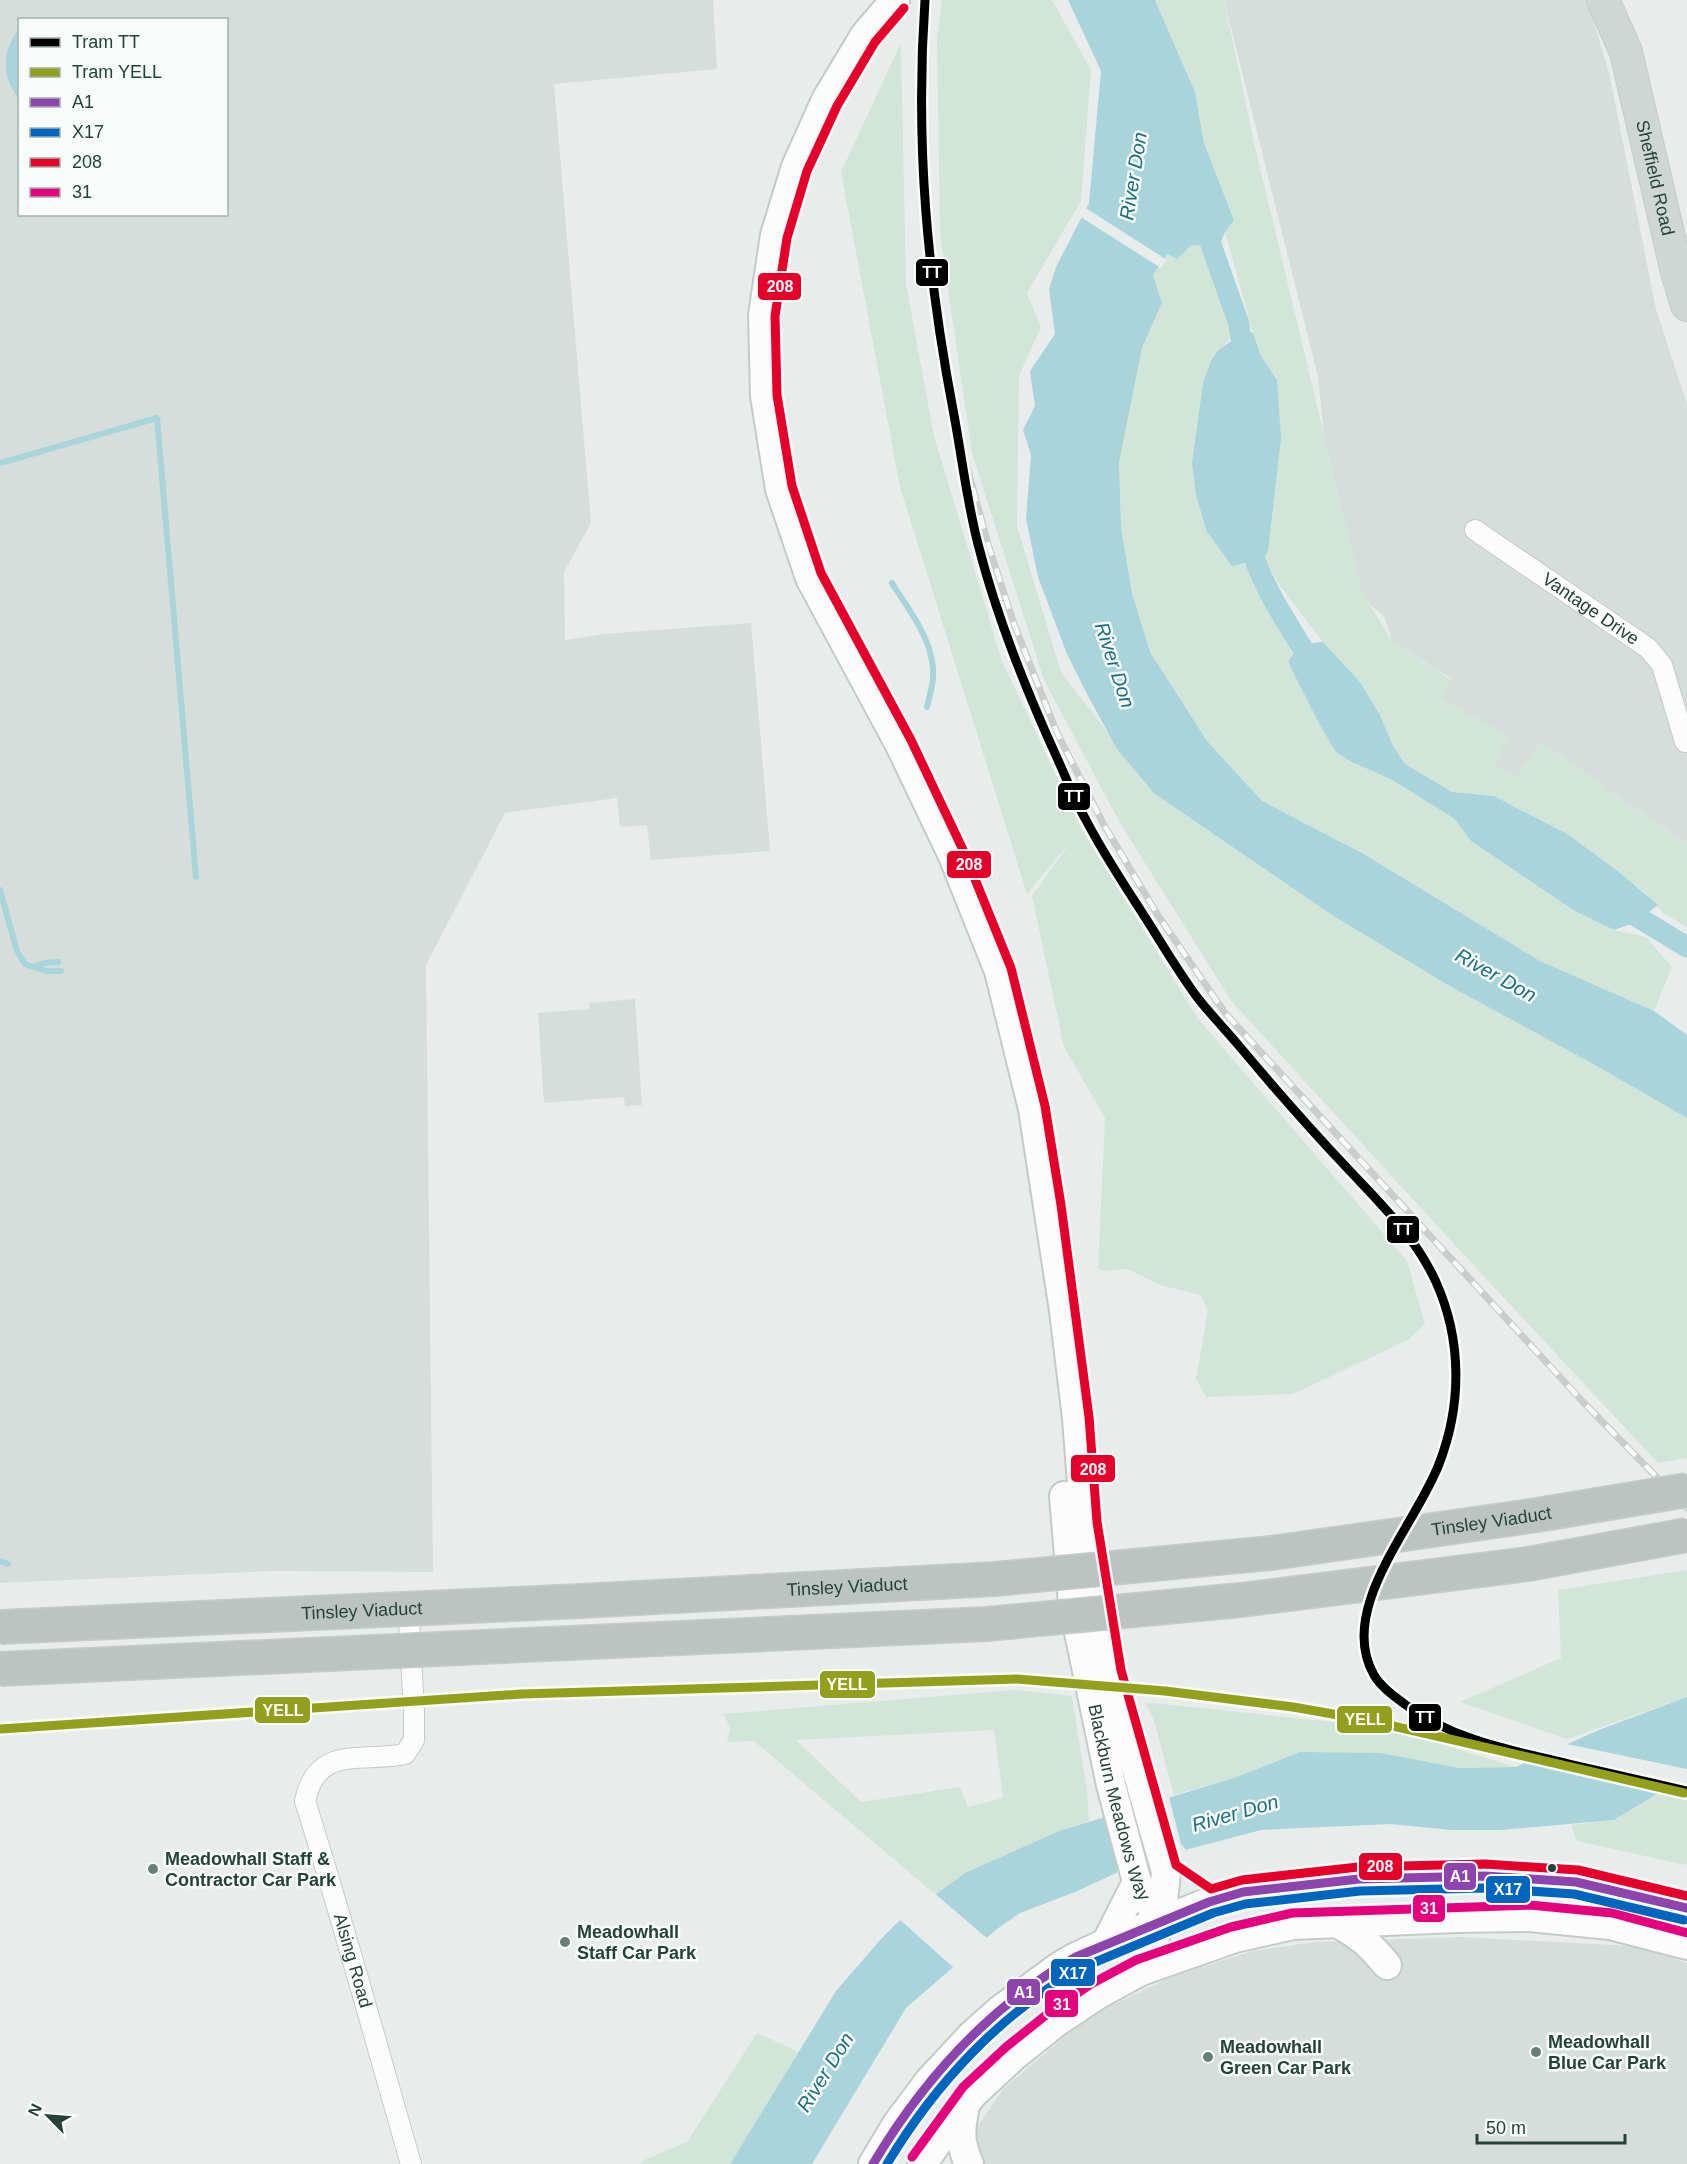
<svg xmlns="http://www.w3.org/2000/svg" width="1687" height="2164" viewBox="0 0 1687 2164" font-family="Arial,sans-serif">
  <style>
    .built { fill: #d6dedb; fill-rule: evenodd }
    .green { fill: #d1e6d8; fill-rule: evenodd }
    .water { fill: #a9d4db }
    .pier { fill: #e8edeb }
    .lines { fill: none; stroke-linecap: round; stroke-linejoin: round }
    .stream { stroke: #a9d4db; stroke-width: 6 }
    .canal { stroke: #a9d4db; stroke-width: 21 }
    .street-casing { stroke: #c5cac8; stroke-width: 22 }
    .secondary-casing { stroke: #c3cbc8; stroke-width: 32 }
    .primary-casing { stroke: #c3ccc9; stroke-width: 34 }
    .street { stroke: #fcfcfc; stroke-width: 20 }
    .secondary { stroke: #fcfcfc; stroke-width: 28 }
    .primary { stroke: #cfd7d5; stroke-width: 32 }
    .rail-casing { stroke: #c9cdcc; stroke-width: 7 }
    .rail { stroke: #f7fbf9; stroke-width: 4.5; stroke-dasharray: 14; stroke-linecap: butt }
    .highway-bridge-casing { stroke: #c3ccc9; stroke-width: 36; stroke-linecap: butt }
    .highway-bridge { stroke: #bcc4c2; stroke-width: 33 }
    .bus-1-casing { stroke: #f7fbf9; stroke-width: 14 }
    .bus-2-casing { stroke: #f7fbf9; stroke-width: 14 }
    .bus-3-casing { stroke: #f7fbf9; stroke-width: 14 }
    .bus-4-casing { stroke: #f7fbf9; stroke-width: 14 }
    .bus-1 { stroke: #8e44ad; stroke-width: 9 }
    .bus-2 { stroke: #0065bd; stroke-width: 9 }
    .bus-3 { stroke: #e4002b; stroke-width: 9 }
    .bus-4 { stroke: #e5007d; stroke-width: 9 }
    .tram-1-casing { stroke: #f7fbf9; stroke-width: 14 }
    .tram-2-casing { stroke: #f7fbf9; stroke-width: 14 }
    .tram-1 { stroke: #000; stroke-width: 9 }
    .tram-2 { stroke: #92a01d; stroke-width: 9 }
    .bus-dot { fill: #24423a; stroke: #f7fbf9; stroke-width: 2 }
    .poi-dot { fill: #697e78; stroke: #f7fbf9; stroke-width: 2 }
    .labels { text-anchor: middle; dominant-baseline: central; stroke-width: 5; stroke-linejoin: round; paint-order: stroke }
    .street-label { font-size: 18px; fill: #24423a; stroke: #f7fbf9 }
    .poi-label { font-size: 18px; font-weight: bold; fill: #24423a; stroke: #f7fbf9; text-anchor: start }
    .water-label { font-size: 20px; font-style: italic; fill: #1c6f80; stroke: #f7fbf9 }
    .line-badge { stroke: #f7fbf9; stroke-width: 2 }
    .badge-label { font-size: 16px; text-anchor: middle; font-weight: bold; fill: #fff }
  </style>
  <rect width="100%" height="100%" fill="#e8edeb"/>
  <!-- built -->
  <g class="built">
    <path d="M 0,0 L 713,0 L 717,69 L 554,84 L 591,523 L 564,572 L 565,640 L 604,634 L 751,623 L 770,851 L 651,860 L 647,825 L 620,827 L 617,798 L 505,813 L 426,965 L 433,1572 L 273,1571 L 0,1583 ZM 20,20 L 226,20 L 226,214 L 20,214 Z"/>
    <polygon points="1224,0 1587,0 1609,72 1656,309 1687,404 1687,844 1541,743 1516,778 1493,764 1509,736 1439,699 1451,679 1392,641 1384,616 1339,581 1318,377"/>
    <polygon points="635,999 642,1105 625,1106 624,1097 544,1103 538,1013 589,1009 589,1003"/>
    <polygon points="1460,1937 1635,1946 1687,1963 1687,2164 951,2164 1004,2088 1088,2017 1175,1975 1253,1951 1315,1942"/>
  </g>
  <!-- green -->
  <g class="green">
    <polygon points="942,0 1052,0 1091,70 1081,201 1027,293 1041,327 1019,376 1017,526 1061,672 1155,794 1332,915 1446,984 1595,1065 1687,1118 1687,1458 1658,1463 1476,1268 1232,1002 1120,823 1044,680 972,453 940,234 937,38"/>
    <polygon points="1155,0 1224,0 1255,147 1362,592 1392,641 1451,680 1440,699 1510,736 1493,764 1516,778 1541,743 1687,844 1687,927 1663,913 1644,892 1618,871 1567,834 1494,796 1452,792 1405,764 1393,746 1380,715 1360,682 1323,642 1280,586 1265,559 1268,551 1277,380 1261,356 1253,333 1225,232 1234,219 1204,143 1195,92"/>
    <polygon points="901,43 906,284 934,436 1002,661 1081,828 1198,1019 1407,1261 1425,1324 1408,1340 1293,1394 1206,1397 1196,1379 1208,1311 1200,1295 1160,1285 1127,1269 1103,1271 1098,1268 1105,1118 1064,1047 1032,896 1071,841 1027,894 900,487 841,172"/>
    <polygon points="1191,245 1202,245 1231,333 1228,342 1218,350 1211,361 1203,383 1192,462 1231,565 1245,564 1294,650 1288,663 1352,762 1392,780 1455,819 1471,841 1575,911 1614,930 1646,937 1672,967 1654,1011 1540,961 1362,853 1262,801 1207,741 1150,652 1132,593 1121,528 1119,462 1142,348 1162,303 1153,275 1167,254"/>
    <polygon points="1687,1570 1687,1697 1567,1739 1460,1702 1561,1658 1558,1590"/>
    <path d="M 1015,1690 L 1072,1696 L 1087,1790 L 1089,1821 L 1059,1831 L 965,1873 L 935,1894 L 754,1741 L 727,1742 L 730,1728 L 724,1714 ZM 994,1730 L 1003,1798 L 968,1807 L 960,1787 L 861,1802 L 796,1740 Z"/>
    <polygon points="1144,1702 1389,1728 1516,1767 1459,1768 1381,1753 1237,1777 1174,1795 1153,1717"/>
    <polygon points="1660,1792 1687,1800 1687,1863 1685,1865 1577,1841 1571,1825 1614,1820"/>
    <polygon points="757,2033 799,2052 730,2164 640,2164 642,2161 687,2142"/>
  </g>
  <!-- water -->
  <g class="water">
    <polygon points="1068,0 1155,0 1195,92 1204,143 1234,220 1225,232 1219,246 1191,245 1177,259 1167,254 1153,275 1162,303 1142,348 1119,462 1121,528 1132,593 1150,652 1207,741 1262,801 1362,853 1540,961 1654,1011 1687,1035 1687,1118 1595,1065 1446,984 1332,915 1155,794 1117,749 1088,696 1067,654 1038,577 1026,519 1031,455 1023,430 1035,406 1030,371 1055,334 1049,289 1056,267 1089,203 1101,71"/>
    <path d="M 19,29 L 19,98 C 1,78 2,50 19,29 Z"/>
    <polygon points="1248,330 1253,333 1261,356 1277,380 1281,438 1268,551 1264,559 1232,566 1207,532 1196,495 1192,462 1203,383 1211,361 1218,350"/>
    <path d="M 1323,642 L 1360,682 L 1380,715 L 1393,746 L 1405,764 L 1452,792 L 1494,796 L 1567,834 L 1618,871 L 1658,905 L 1634,923 L 1614,930 L 1575,911 L 1471,841 L 1455,819 L 1392,780 L 1352,762 L 1336,752 L 1320,725 L 1288,662 C 1295,648 1307,643 1323,642 Z"/>
    <polygon points="1687,1697 1687,1776 1614,1820 1501,1830 1452,1830 1390,1824 1261,1830 1140,1862 1075,1892 1020,1913 997,1929 906,2008 812,2164 730,2164 836,1991 881,1939 900,1920 965,1873 1059,1831 1237,1777 1300,1752 1381,1753 1459,1768 1516,1767 1599,1730"/>
  </g>
  <!-- pier -->
  <g class="pier">
    <polygon points="1084,207 1167,260 1161,268 1079,216"/>
    <polygon points="1562,1743 1687,1769 1687,1780 1665,1793 1523,1760"/>
    <polygon points="1168,1793 1181,1844 1187,1851 1141,1864 1116,1876 1119,1861 1107,1812"/>
    <polygon points="933,1892 989,1940 955,1969 898,1918"/>
  </g>
  <g class="lines">
    <!-- stream -->
    <g class="stream">
      <polyline points="0,463 157,418 196,877"/>
      <path d="M 892,583 C 910,612 936,643 933,679 C 932,688 929,698 927,707"/>
      <polyline points="0,890 17,951 25,964 45,971 61,971"/>
      <polyline points="35,966 45,963 58,962"/>
      <polyline points="0,1561 8,1564"/>
    </g>
    <!-- canal -->
    <g class="canal">
      <polyline points="1202,219 1239,324 1244,361"/>
      <path d="M 1249,536 C 1253,575 1296,637 1317,671"/>
      <polyline points="1616,904 1687,947"/>
    </g>
    <defs>
      <g id="street">
        <path id="s1" d="M 1475,530 L 1648,648 L 1662,665 L 1685,742"/>
        <path id="s2" d="M 409,1620 L 414,1711 L 414,1740 L 405,1754 C 361,1763 317,1744 305,1801 C 343,1921 376,2043 411,2164"/>
      </g>
      <g id="secondary">
        <polyline points="895,0 865,35 826,100 796,167 775,235 763,315 765,396 780,489 810,578 900,745 953,856 999,971 1033,1109 1064,1311 1077,1418 1085,1523 1109,1673 1166,1872 1161,1921 1141,1971"/>
        <path id="s3" d="M 1064,1496 L 1073,1604 L 1111,1785 L 1137,1882 L 1144,1896 L 1161,1921"/>
        <path d="M 1337,1923 C 1360,1935 1370,1945 1387,1965"/>
        <polyline points="1106,1943 1137,1882"/>
        <path d="M 965,2106 C 960,2130 959,2141 969,2164"/>
        <polyline points="873,2164 897,2124 930,2080 972,2035 1000,2010 1060,1966 1076,1957 1106,1943 1209,1902 1243,1892 1359,1879 1485,1876 1576,1882 1687,1908"/>
        <polyline points="922,2164 972,2095 1014,2056 1058,2021 1097,1995 1141,1971 1235,1938 1293,1925 1456,1918 1530,1917 1610,1925 1687,1945"/>
      </g>
      <g id="primary">
        <path id="s4" d="M 1603,0 L 1626,52 L 1677,272 L 1687,305"/>
      </g>
    </defs>
    <!-- street casing -->
    <use href="#street" class="street-casing"/>
    <!-- secondary casing -->
    <use href="#secondary" class="secondary-casing"/>
    <!-- primary casing -->
    <use href="#primary" class="primary-casing"/>
    <!-- street -->
    <use href="#street" class="street"/>
    <!-- secondary -->
    <use href="#secondary" class="secondary"/>
    <!-- primary -->
    <use href="#primary" class="primary"/>
    <defs>
      <polyline id="rail" points="958,434 988,544 1014,624 1057,733 1104,825 1157,914 1225,1013 1583,1402 1687,1508"/>
    </defs>
    <!-- rail casing -->
    <use href="#rail" class="rail-casing"/>
    <!-- rail -->
    <use href="#rail" class="rail"/>
    <defs>
      <g id="highway-bridge">
        <path id="s5" d="M 0,1627 L 581,1601 L 995,1579 L 1272,1553 L 1537,1515 L 1687,1490"/>
        <polyline points="0,1669 987,1624 1241,1600 1528,1564 1687,1535"/>
      </g>
    </defs>
    <!-- highway-bridge casing -->
    <use href="#highway-bridge" class="highway-bridge-casing"/>
    <!-- highway-bridge -->
    <use href="#highway-bridge" class="highway-bridge"/>
    <defs>
      <path id="bus-1" d="M 873,2164 C 923,2080 990,2006 1076,1957 L 1209,1902 L 1243,1892 L 1359,1879 L 1485,1876 L 1576,1882 L 1687,1908"/>
      <path id="bus-2" d="M 887,2164 C 935,2084 1000,2014 1081,1968 L 1213,1913 L 1245,1904 L 1360,1891 L 1485,1888 L 1574,1894 L 1684,1920"/>
      <polyline id="bus-3" points="904,8 875,42 837,106 807,171 787,238 775,316 777,395 792,486 821,573 911,740 964,852 1011,968 1045,1106 1061,1205 1089,1417 1097,1522 1121,1670 1176,1865 1211,1889 1242,1880 1358,1867 1485,1864 1578,1870 1687,1896"/>
      <polyline id="bus-4" points="912,2157 963,2087 1006,2047 1051,2011 1091,1984 1136,1960 1231,1927 1292,1913 1530,1905 1612,1913 1687,1933"/>
    </defs>
    <!-- bus-1 casing -->
    <use href="#bus-1" class="bus-1-casing"/>
    <!-- bus-2 casing -->
    <use href="#bus-2" class="bus-2-casing"/>
    <!-- bus-3 casing -->
    <use href="#bus-3" class="bus-3-casing"/>
    <!-- bus-4 casing -->
    <use href="#bus-4" class="bus-4-casing"/>
    <!-- bus-1 -->
    <use href="#bus-1" class="bus-1"/>
    <!-- bus-2 -->
    <use href="#bus-2" class="bus-2"/>
    <!-- bus-3 -->
    <use href="#bus-3" class="bus-3"/>
    <!-- bus-4 -->
    <use href="#bus-4" class="bus-4"/>
    <defs>
      <path id="tram-1" d="M 925,0 C 915,143 927,274 954,415 C 962,458 967,502 978,544 C 997,619 1026,690 1058,760 C 1067,780 1075,801 1086,820 C 1103,853 1123,883 1143,914 C 1161,942 1177,970 1197,997 C 1210,1014 1226,1030 1240,1047 C 1275,1089 1311,1130 1349,1170 C 1382,1205 1416,1238 1436,1282 C 1462,1340 1462,1405 1439,1464 C 1416,1525 1336,1609 1374,1675 C 1381,1687 1394,1696 1406,1705 C 1455,1741 1511,1750 1569,1764 C 1609,1773 1648,1782 1687,1791"/>
      <polyline id="tram-2" points="1,1729 522,1694 1017,1679 1165,1691 1293,1707 1367,1720 1684,1793"/>
    </defs>
    <!-- tram-1 casing -->
    <use href="#tram-1" class="tram-1-casing"/>
    <!-- tram-2 casing -->
    <use href="#tram-2" class="tram-2-casing"/>
    <!-- tram-1 -->
    <use href="#tram-1" class="tram-1"/>
    <!-- tram-2 -->
    <use href="#tram-2" class="tram-2"/>
  </g>
  <!-- markers -->
  <circle class="bus-dot" cx="1552" cy="1868" r="5"/>
  <g class="poi-dot">
    <circle cx="153" cy="1869" r="6"/>
    <circle cx="565" cy="1942" r="6"/>
    <circle cx="1536" cy="2052" r="6"/>
    <circle cx="1208" cy="2057" r="6"/>
  </g>
  <g class="labels">
    <!-- street labels -->
    <g class="street-label">
      <text stroke="none"><textPath href="#s4" startOffset="186">Sheffield Road</textPath></text>
      <text stroke="none"><textPath href="#s1" startOffset="140">Vantage Drive</textPath></text>
      <text stroke="none"><textPath href="#s5" startOffset="1496">Tinsley Viaduct</textPath></text>
      <text stroke="none"><textPath href="#s5" startOffset="848">Tinsley Viaduct</textPath></text>
      <text stroke="none"><textPath href="#s5" startOffset="362">Tinsley Viaduct</textPath></text>
      <text stroke="none"><textPath href="#s3" startOffset="312">Blackburn Meadows Way</textPath></text>
      <text stroke="none"><textPath href="#s2" startOffset="426">Alsing Road</textPath></text>
    </g>
    <!-- poi labels -->
    <g class="poi-label">
      <text x="165" y="1859">Meadowhall Staff &amp;<tspan x="165" dy="21">Contractor Car Park</tspan></text>
      <text x="577" y="1932">Meadowhall<tspan x="577" dy="21">Staff Car Park</tspan></text>
      <text x="1548" y="2042">Meadowhall<tspan x="1548" dy="21">Blue Car Park</tspan></text>
      <text x="1220" y="2047">Meadowhall<tspan x="1220" dy="21">Green Car Park</tspan></text>
    </g>
    <!-- water labels -->
    <g class="water-label">
      <text transform="translate(1133 176) rotate(-81)">River Don</text>
      <text transform="translate(1115 665) rotate(72)">River Don</text>
      <text transform="translate(1496 975) rotate(29)">River Don</text>
      <text transform="translate(1235 1813) rotate(-16)">River Don</text>
      <text transform="translate(825 2072) rotate(-58)">River Don</text>
    </g>
  </g>
  <g class="line-badge">
    <rect x="915" y="258" width="34" height="29" rx="6" fill="#000"/>
    <rect x="757" y="272" width="45" height="29" rx="6" fill="#e4002b"/>
    <rect x="1057" y="782" width="34" height="29" rx="6" fill="#000"/>
    <rect x="946" y="850" width="46" height="29" rx="6" fill="#e4002b"/>
    <rect x="1386" y="1215" width="34" height="29" rx="6" fill="#000"/>
    <rect x="1070" y="1454" width="46" height="29" rx="6" fill="#e4002b"/>
    <rect x="819" y="1670" width="57" height="29" rx="6" fill="#92a01d"/>
    <rect x="254" y="1696" width="57" height="28" rx="6" fill="#92a01d"/>
    <rect x="1408" y="1703" width="34" height="29" rx="6" fill="#000"/>
    <rect x="1336" y="1705" width="57" height="29" rx="6" fill="#92a01d"/>
    <rect x="1358" y="1852" width="45" height="29" rx="6" fill="#e4002b"/>
    <rect x="1443" y="1862" width="34" height="29" rx="6" fill="#8e44ad"/>
    <rect x="1485" y="1875" width="46" height="29" rx="6" fill="#0065bd"/>
    <rect x="1412" y="1894" width="34" height="29" rx="6" fill="#e5007d"/>
    <rect x="1050" y="1958" width="46" height="29" rx="6" fill="#0065bd"/>
    <rect x="1006" y="1978" width="35" height="28" rx="6" fill="#8e44ad"/>
    <rect x="1044" y="1989" width="35" height="29" rx="6" fill="#e5007d"/>
  </g>
  <g class="badge-label">
    <text x="932" y="278">TT</text>
    <text x="780" y="292">208</text>
    <text x="1074" y="802">TT</text>
    <text x="969" y="870">208</text>
    <text x="1403" y="1235">TT</text>
    <text x="1093" y="1475">208</text>
    <text x="847" y="1690">YELL</text>
    <text x="283" y="1716">YELL</text>
    <text x="1425" y="1723">TT</text>
    <text x="1365" y="1725">YELL</text>
    <text x="1380" y="1872">208</text>
    <text x="1460" y="1882">A1</text>
    <text x="1508" y="1895">X17</text>
    <text x="1429" y="1914">31</text>
    <text x="1073" y="1979">X17</text>
    <text x="1024" y="1998">A1</text>
    <text x="1062" y="2010">31</text>
  </g>
  <!-- legend -->
  <rect x="18" y="18" width="210" height="198" fill="#f7fbf9" stroke="#a3b1ad" stroke-width="1.5"/>
  <rect x="30" y="38" width="30" height="9" fill="#000000" stroke="#a3b1ad" stroke-width="1.5"/>
  <text x="72" y="48" font-size="18" fill="#24423a">Tram TT</text>
  <rect x="30" y="68" width="30" height="9" fill="#92a01d" stroke="#a3b1ad" stroke-width="1.5"/>
  <text x="72" y="78" font-size="18" fill="#24423a">Tram YELL</text>
  <rect x="30" y="98" width="30" height="9" fill="#8e44ad" stroke="#a3b1ad" stroke-width="1.5"/>
  <text x="72" y="108" font-size="18" fill="#24423a">A1</text>
  <rect x="30" y="128" width="30" height="9" fill="#0065bd" stroke="#a3b1ad" stroke-width="1.5"/>
  <text x="72" y="138" font-size="18" fill="#24423a">X17</text>
  <rect x="30" y="158" width="30" height="9" fill="#e4002b" stroke="#a3b1ad" stroke-width="1.5"/>
  <text x="72" y="168" font-size="18" fill="#24423a">208</text>
  <rect x="30" y="188" width="30" height="9" fill="#e5007d" stroke="#a3b1ad" stroke-width="1.5"/>
  <text x="72" y="198" font-size="18" fill="#24423a">31</text>
  <!-- north arrow -->
  <g transform="translate(48 2116) rotate(295)" stroke="#f7fbf9" stroke-width="4.5" paint-order="stroke">
  <path d="M0-4.5L10 22L0 15L-10 22Z" fill="#24423a"/>
  <text y="-9" font-size="16" font-weight="bold" text-anchor="middle" fill="#24423a">N</text>
  </g>
  <!-- scale -->
  <path d="M1477 2134v9h148v-9" fill="none" stroke="#24423a" stroke-width="3"/>
  <text x="1486" y="2134" font-size="18" fill="#24423a" stroke="#f7fbf9" stroke-width="4.5" paint-order="stroke">50 m</text>
</svg>
